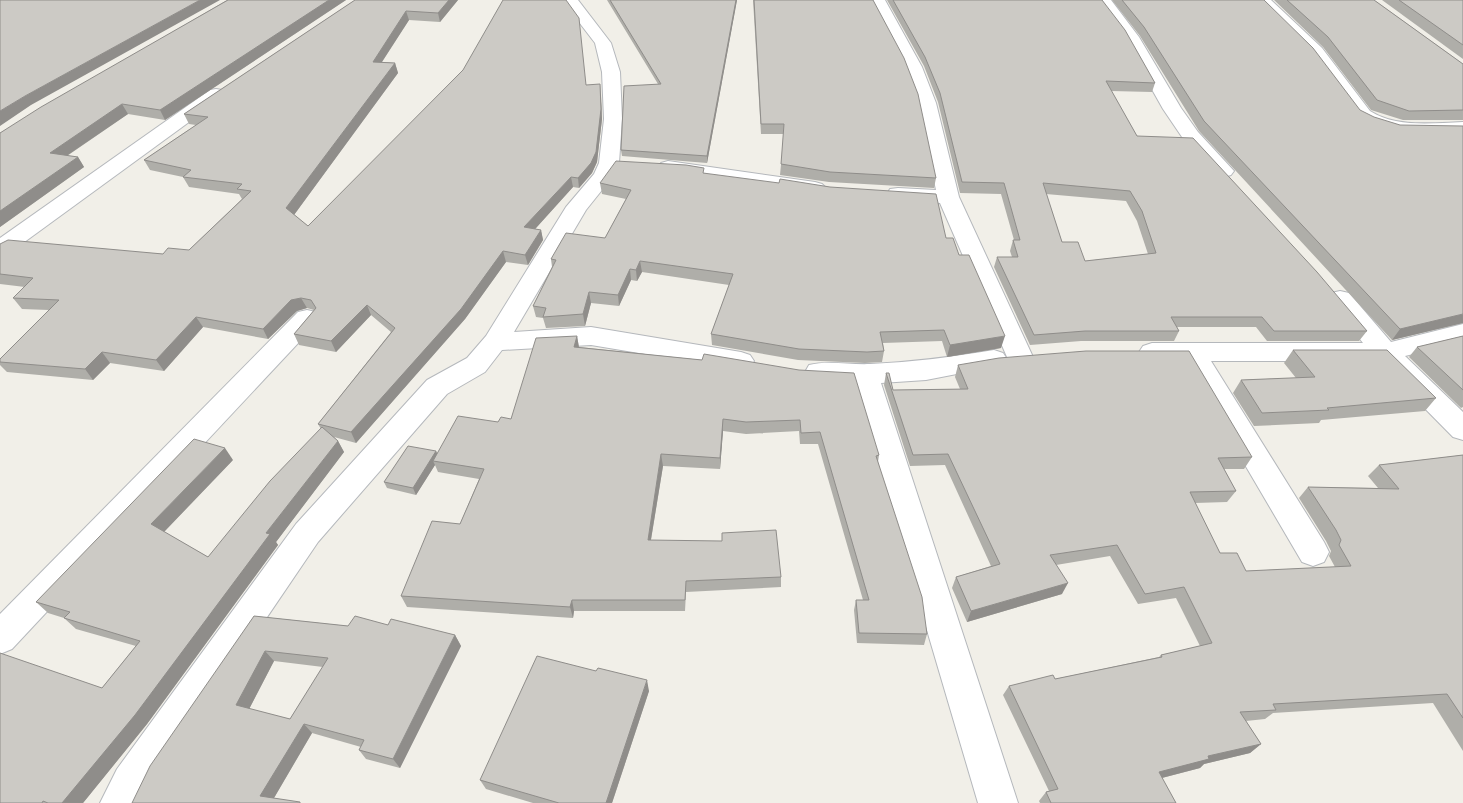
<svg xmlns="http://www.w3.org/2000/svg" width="1463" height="803" viewBox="0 0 1463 803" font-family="'Golos Text',sans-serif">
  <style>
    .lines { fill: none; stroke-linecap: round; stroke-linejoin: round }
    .minor-casing { stroke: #b5b8bc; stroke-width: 2 }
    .minor { fill: #fff; fill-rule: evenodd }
    .wall { fill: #afaea9; fill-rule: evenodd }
    .shaded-wall { fill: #8f8d8a }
    .building { fill: #cccac5; stroke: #8f8d8a; fill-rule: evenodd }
  </style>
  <rect width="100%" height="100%" fill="#f1efe8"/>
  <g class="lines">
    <defs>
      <g id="minor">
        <polygon points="562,0 578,0 611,43 620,72 622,119 619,163 610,180 586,210 514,332 591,327 741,352 750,355 754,361 750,367 741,370 591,345 502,350 485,372 447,394 318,542 141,803 100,803 117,769 296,524 427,380 467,358 486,336 566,207 594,174 599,163 604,119 602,72 595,43"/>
        <polygon points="869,0 885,0 922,67 936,103 959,197 1033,357 1029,363 1020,366 1011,363 1007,357 940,203 890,199 887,194 890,189 898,188 936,190 918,103 904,67"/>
        <polygon points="1095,0 1111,0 1139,37 1181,108 1198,132 1234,171 1231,175 1224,177 1217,175 1184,140 1163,109 1123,38"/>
        <path d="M 1254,0 L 1271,0 L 1322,48 L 1370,111 C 1397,128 1432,123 1463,122 L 1463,134 C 1427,134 1388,139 1356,119 L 1310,56 Z"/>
        <polygon points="216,89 222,90 225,94 222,98 8,254 0,256 0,238 210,90"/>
        <polygon points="668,161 815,182 822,184 826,188 822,192 815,194 661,171 658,167 661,163"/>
        <polygon points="1340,291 1349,293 1391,342 1463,324 1463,342 1405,356 1463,412 1463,440 1453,437 1378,361 1211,361 1324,542 1329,552 1324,562 1313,566 1302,562 1184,361 1152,361 1143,358 1139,352 1143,346 1152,343 1363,343 1328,299 1331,293"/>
        <polygon points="307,310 316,312 319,318 316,324 12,649 0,654 0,614 298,312"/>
        <path d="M 994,350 L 1003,353 L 1007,359 L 1003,365 L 926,380 L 881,383 L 1018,803 L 978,803 L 854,383 L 818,381 L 809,379 L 805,372 L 809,365 C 828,360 850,365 870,364 C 914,362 952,357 994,350 Z"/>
      </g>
    </defs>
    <!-- minor casing -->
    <use href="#minor" class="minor-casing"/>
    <!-- minor -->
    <use href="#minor" class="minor"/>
  </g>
  <!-- wall -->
  <g class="wall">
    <polygon points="227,0 346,0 165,120 128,114 67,156 78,157 84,167 0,227 0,133"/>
    <polygon points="355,0 458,0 440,22 409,20 382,62 395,63 398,73 294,215 308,226 587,85 601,94 602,119 597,162 592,173 579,188 573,187 535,229 541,230 543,240 528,265 506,262 465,319 356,443 334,437 338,441 344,452 276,542 278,545 147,724 83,803 0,803 102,688 136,646 76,629 64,618 48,613 36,602 233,460 164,532 208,557 321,429 318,424 391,332 371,315 336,352 299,345 294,334 314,310 307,308 297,311 268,339 203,327 164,371 110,363 93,380 7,372 0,365 0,359 49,310 22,309 13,298 25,287 0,284 0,244 163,254 189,250 242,199 239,194 189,187 183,177 150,170 144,160 196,125 189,124 184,114"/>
    <polygon points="607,0 737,0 707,163 622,156 621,150 658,84"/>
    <polygon points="753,0 873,0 936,178 934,188 829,182 780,175 784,134 761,134"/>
    <path d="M 887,0 L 1102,0 L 1155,83 L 1152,92 L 1111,91 L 1137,136 L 1367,331 L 1359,341 L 1267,341 L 1256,327 L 1177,327 L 1179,331 L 1174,341 L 1081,341 L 1030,345 L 994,267 L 997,257 L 1012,257 L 1010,251 L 1013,240 L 1014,240 L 1001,194 L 960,193 L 938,102 L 924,66 ZM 1046,194 L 1126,201 L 1137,221 L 1148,254 L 1085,261 L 1062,242 Z"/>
    <polygon points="1112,0 1264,0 1463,323 1392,340 1199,131 1140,36"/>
    <polygon points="1274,0 1374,0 1463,64 1463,120 1403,120 1371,110 1323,47"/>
    <polygon points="1382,0 1463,0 1463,59"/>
    <polygon points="704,173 946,238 959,255 1001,348 947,357 942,341 883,343 884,351 882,362 865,363 798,360 712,345 711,334 729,285 642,272 637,281 631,280 619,306 591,303 585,326 546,328 543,318 536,317 533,306 552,267 551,259 605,238 626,199 602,194 600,183"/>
    <polygon points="577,336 579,347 702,360 879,455 878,462 927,634 924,645 857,643 854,610 856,600 863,600 818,444 800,444 799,431 746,434 723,431 720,469 663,466 651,540 781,577 781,587 686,592 685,611 574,611 573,618 407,607 401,596 460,524 479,479 438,472 435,465 416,495 387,488 384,482 436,451 437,453 498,422 511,419"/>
    <polygon points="1463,336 1463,407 1461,408 1409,357 1417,347"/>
    <polygon points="1293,350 1436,398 1425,411 1321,420 1319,423 1254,426 1233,393 1241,380 1296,378 1284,363"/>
    <polygon points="958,365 1252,457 1244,469 1224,469 1236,491 1227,502 1195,503 1220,553 1246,571 1335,567 1329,556 1331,551 1326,541 1299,498 1308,487 1378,488 1368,476 1379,465 1463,455 1463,751 1433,703 1273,713 1265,719 1246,721 1261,744 1250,753 1204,764 1200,768 1162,778 1176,803 1040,803 1039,801 1046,792 1049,791 1003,695 1009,686 1055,679 1159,657 1161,655 1200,646 1176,598 1138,604 1110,556 1056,565 1062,594 967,622 952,588 956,577 991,566 945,465 910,466 884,385 886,373 893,390 960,389 955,377"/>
    <path d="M 254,616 L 348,626 L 388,625 L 455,635 L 461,646 L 400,768 L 366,759 L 359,750 L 361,747 L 312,733 L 274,798 L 301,803 L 132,803 ZM 274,661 L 323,667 L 290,719 L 249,709 Z"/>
    <polygon points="596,671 649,691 612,803 533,803 486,789 480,780"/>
  </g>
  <!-- shaded-wall -->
  <g class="shaded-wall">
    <polygon points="200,0 220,0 31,105 0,126 0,111 25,96"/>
    <polygon points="329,0 346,0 165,120 160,110"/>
    <polygon points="449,0 458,0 440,22 438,13"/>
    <polygon points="736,0 737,0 707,163 707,156"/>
    <polygon points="406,11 409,20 376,71 373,62"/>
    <polygon points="395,63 398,73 291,219 286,208"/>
    <polygon points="600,84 602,119 597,162 592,173 579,188 578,178"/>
    <polygon points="122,104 128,114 56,163 50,153"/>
    <polygon points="78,157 84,167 0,227 0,211"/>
    <polygon points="571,177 573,187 527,238 524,227"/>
    <polygon points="541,230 543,240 528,265 525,255"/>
    <polygon points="503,251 506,262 465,319 356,443 351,432"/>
    <polygon points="640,261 642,272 637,281 636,270"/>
    <polygon points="630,269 631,280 619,306 618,295"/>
    <polygon points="589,292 591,303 585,326 583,314"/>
    <polygon points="301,298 307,308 297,311 268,339 263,329 291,300"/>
    <polygon points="367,305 371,315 336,352 331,341"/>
    <polygon points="1463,314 1463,323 1392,340 1400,329"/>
    <polygon points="196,317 203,327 164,371 156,360"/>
    <polygon points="577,336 579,348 574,347"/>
    <polygon points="1005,336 1001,348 947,357 950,345"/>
    <polygon points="102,352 110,363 93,380 85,369"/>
    <polygon points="723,419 723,431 720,469 720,458"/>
    <polygon points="338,441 344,452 276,542 278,545 147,724 83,803 62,803 266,533"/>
    <polygon points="225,448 233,460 161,535 151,524"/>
    <polygon points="436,451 439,458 433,461 435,465 416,495 413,488"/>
    <polygon points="661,454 663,466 649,551 648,540"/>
    <polygon points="1068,583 1062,594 967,622 971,611"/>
    <polygon points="572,600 574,611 573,618 570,607"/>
    <polygon points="455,635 461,646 400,768 393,759"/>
    <polygon points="265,651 274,661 246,715 236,705"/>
    <polygon points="647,680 649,691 612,803 606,803"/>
    <polygon points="304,724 312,733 271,803 260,796"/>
    <polygon points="1261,744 1250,753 1204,764 1200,768 1150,781 1159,772 1208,756"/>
  </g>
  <!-- building -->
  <g class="building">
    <polygon points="0,0 200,0 25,96 0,111"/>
    <polygon points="228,0 329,0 160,110 122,104 50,153 78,157 0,211 0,133 41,107"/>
    <polygon points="355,0 449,0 438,13 406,11 373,62 395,63 286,208 308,226 463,70 503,0 566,0 579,18 586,85 600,84 601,109 596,152 591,163 578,178 571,177 524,227 541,230 525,255 503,251 461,309 351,432 318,424 395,328 367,305 331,341 294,334 316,308 311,300 301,298 291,300 263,329 196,317 156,360 102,352 85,369 0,362 0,359 59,300 13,298 33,278 0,274 0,244 8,240 163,254 168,248 189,250 251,191 237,189 242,184 183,177 191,170 144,160 208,117 184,114"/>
    <polygon points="610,0 736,0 707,156 621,150 624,86 661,84"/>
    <polygon points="754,0 873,0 904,58 918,94 936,178 830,172 781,164 784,124 761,124"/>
    <path d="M 893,0 L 1102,0 L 1125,30 L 1155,83 L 1106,81 L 1137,136 L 1193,138 L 1317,272 L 1367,331 L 1274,331 L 1262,317 L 1171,317 L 1179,331 L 1085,331 L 1034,335 L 997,257 L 1018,257 L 1013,240 L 1020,240 L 1004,183 L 962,182 L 940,93 L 925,57 ZM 1043,183 L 1130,191 L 1142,211 L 1156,253 L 1085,261 L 1078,242 L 1062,242 Z"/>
    <polygon points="1122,0 1264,0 1313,48 1360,110 1374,117 1400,125 1463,126 1463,314 1400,329 1204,121 1144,27"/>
    <polygon points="1287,0 1374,0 1463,64 1463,110 1409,111 1377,100 1328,37"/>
    <polygon points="1399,0 1463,0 1463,45"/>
    <polygon points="616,161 686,165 704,168 703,173 779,183 780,179 830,187 936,194 946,238 953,238 959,255 969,255 1005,336 950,345 944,330 880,332 884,351 867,352 799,349 711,334 733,274 640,261 636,270 630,269 618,295 589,292 583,314 543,317 546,308 533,306 556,260 551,259 566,233 605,238 631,190 600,183"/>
    <polygon points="577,336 574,347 702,360 704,354 799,370 854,373 879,455 876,456 922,597 927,634 859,633 856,600 869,600 820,432 801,433 800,420 746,422 723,419 720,458 661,454 648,540 722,541 722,533 776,530 781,577 686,581 685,600 572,600 570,607 401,596 432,521 460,524 484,469 433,461 458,416 498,422 501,417 511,419 536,338"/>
    <polygon points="1463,336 1463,390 1417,347"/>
    <polygon points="1293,350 1387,350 1436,398 1327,408 1329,410 1262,413 1241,380 1315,377"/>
    <polygon points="1086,351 1189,351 1252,457 1218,458 1236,491 1190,492 1220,553 1237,553 1246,571 1351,566 1339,545 1341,540 1336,530 1308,487 1399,489 1379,465 1463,455 1463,718 1447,694 1273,704 1276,710 1240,712 1261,744 1208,756 1209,759 1159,772 1176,803 1051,803 1046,792 1058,789 1009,686 1053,675 1055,679 1162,657 1161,655 1212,643 1184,587 1145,594 1117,545 1050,555 1068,583 971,611 956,577 1000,564 948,454 913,455 886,373 889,373 893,390 968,389 958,365 999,358"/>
    <polygon points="322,427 338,441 266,533 270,534 135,715 62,803 48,803 43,801 42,803 0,803 0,653 102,688 140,641 64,618 70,612 36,602 194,439 225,448 151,524 208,557 270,481"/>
    <polygon points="408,446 436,451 413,488 384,482"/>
    <path d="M 254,616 L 348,626 L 355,616 L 388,625 L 391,619 L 455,635 L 393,759 L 359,750 L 364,740 L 304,724 L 260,796 L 300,802 L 300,803 L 132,803 L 150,766 ZM 265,651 L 328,658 L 290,719 L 236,705 Z"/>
    <polygon points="537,656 596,671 598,668 647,680 606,803 559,803 480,780"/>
  </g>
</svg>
